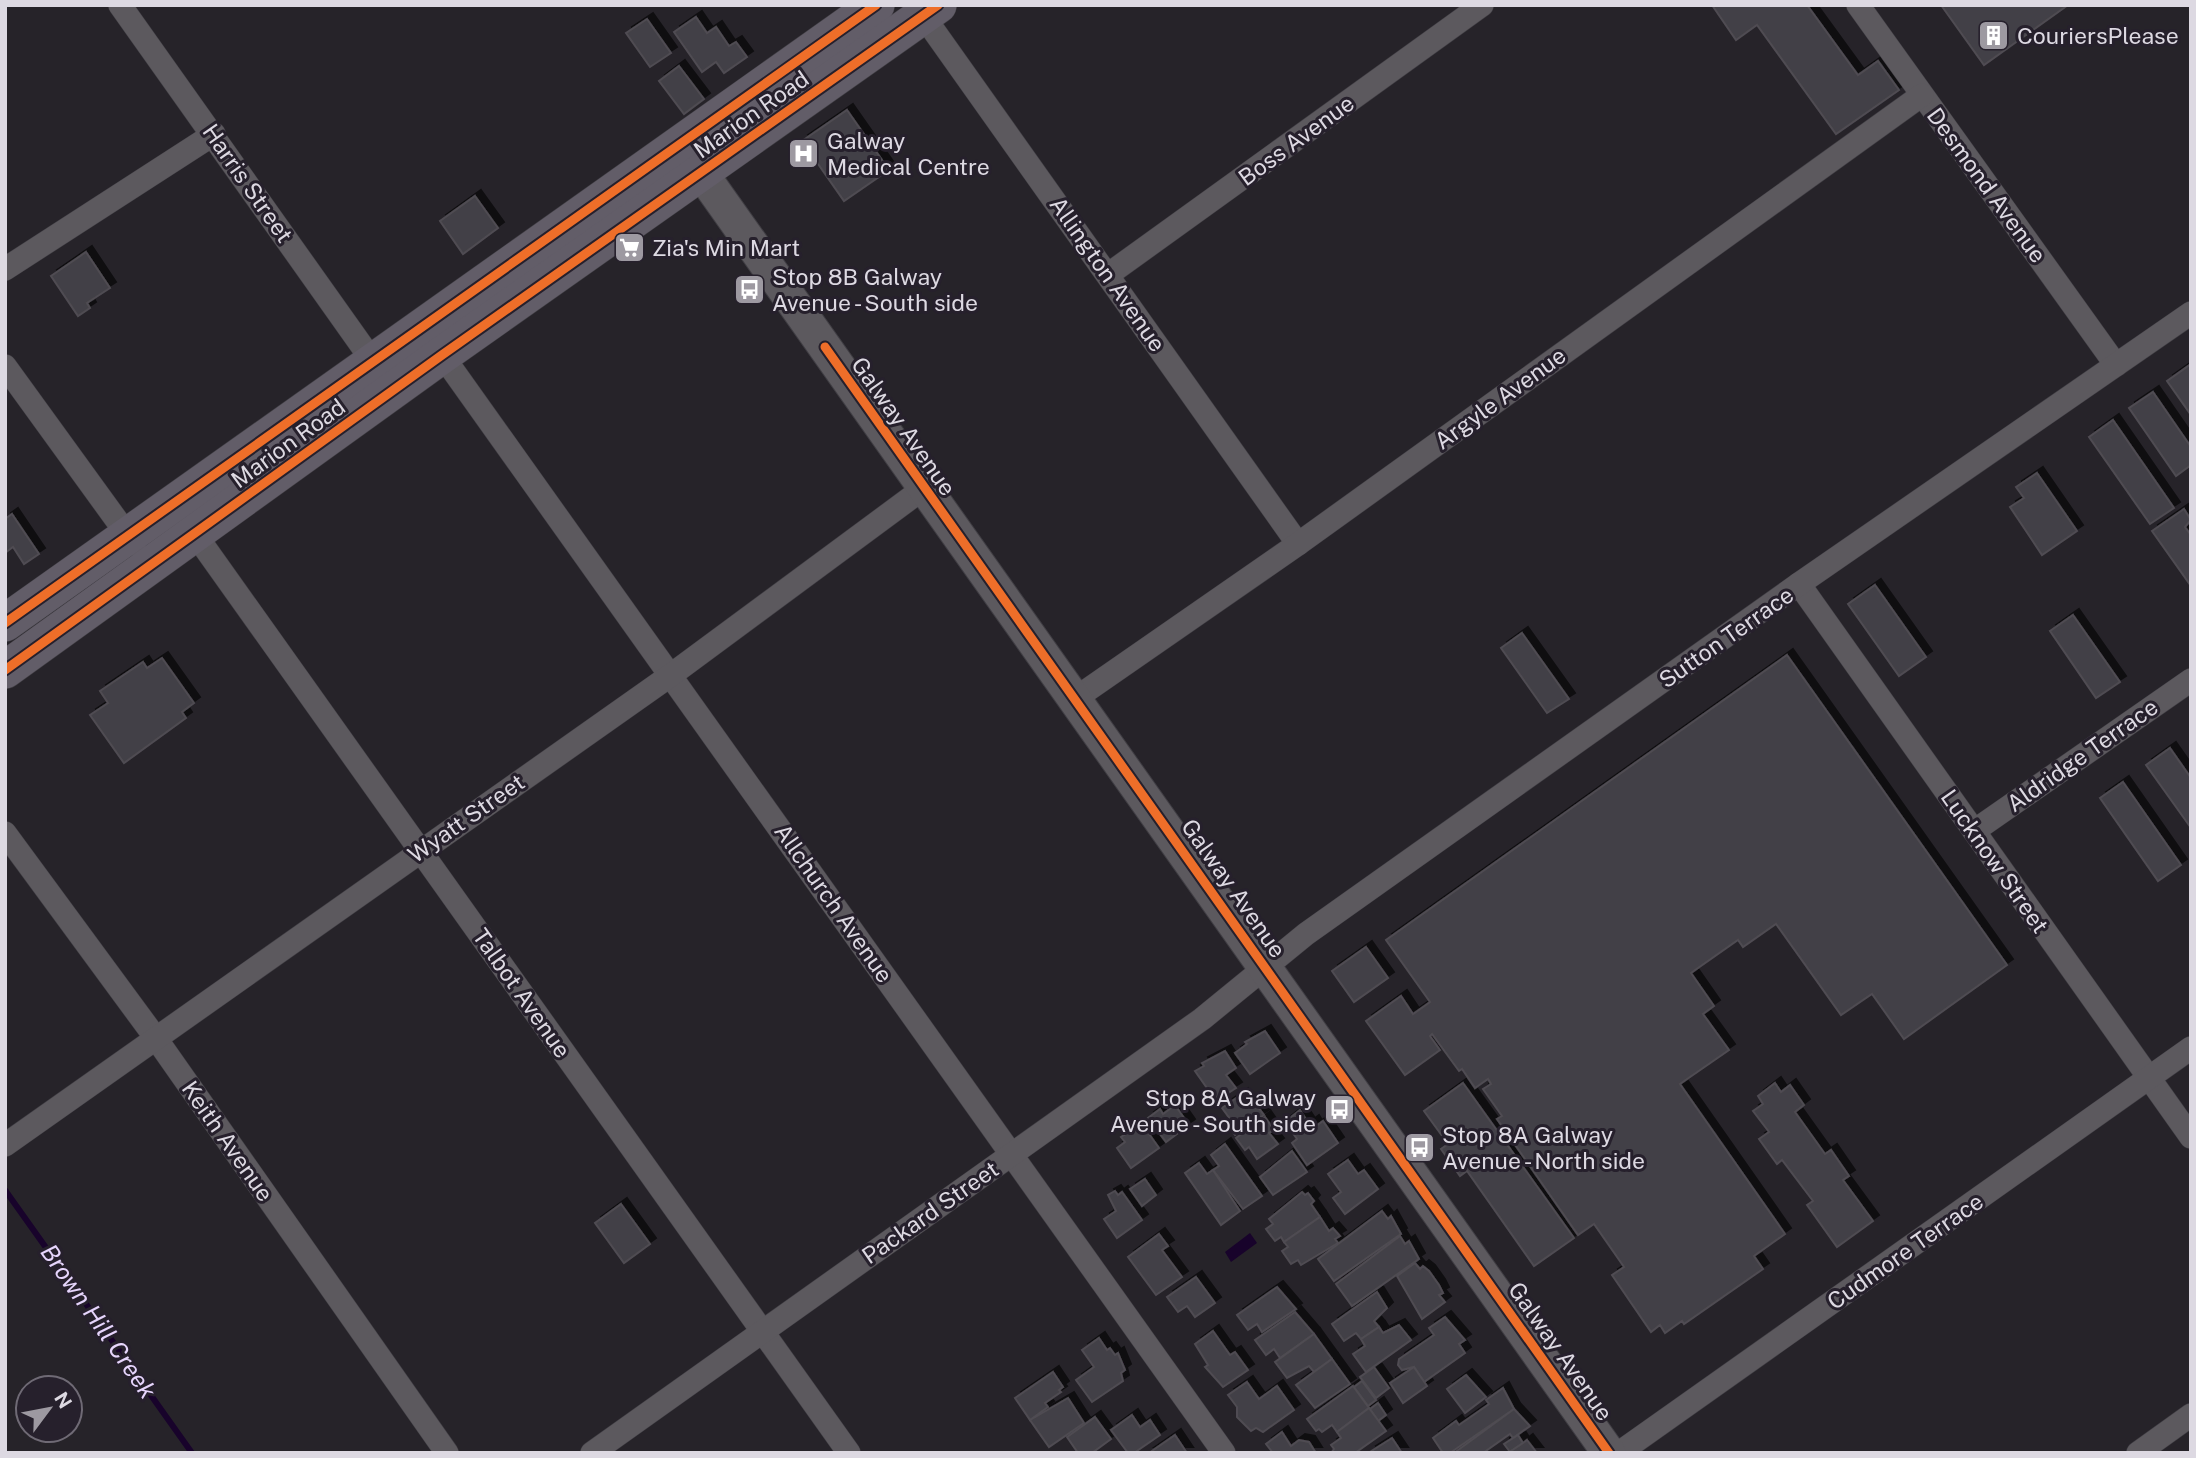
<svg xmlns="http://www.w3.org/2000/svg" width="2196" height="1458" viewBox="0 0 2196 1458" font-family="'Public Sans',sans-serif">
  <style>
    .water { fill: #18032b }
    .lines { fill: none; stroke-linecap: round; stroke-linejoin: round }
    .stream { stroke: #18032b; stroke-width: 6 }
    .building { fill: #434146; stroke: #4f4c52; stroke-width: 2; filter: url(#shadow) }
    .street-casing { stroke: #403e44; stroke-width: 24 }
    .secondary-casing { stroke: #403e44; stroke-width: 35 }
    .primary-casing { stroke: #403e44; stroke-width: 38 }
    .street { stroke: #5c595e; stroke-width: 23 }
    .secondary { stroke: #5c595e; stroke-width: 33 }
    .primary { stroke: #625d68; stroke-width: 37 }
    .cycleway-casing { stroke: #26202c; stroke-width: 13 }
    .cycleway { stroke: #ee6e29; stroke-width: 9 }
    .labels { text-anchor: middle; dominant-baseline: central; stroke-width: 6; stroke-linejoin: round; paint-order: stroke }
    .poi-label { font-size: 23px; fill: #ddd9e2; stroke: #26202c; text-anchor: start }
    .street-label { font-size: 23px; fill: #ddd9e2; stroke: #26202c }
    .water-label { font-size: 24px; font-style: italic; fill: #e6d5fc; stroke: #26202c }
  </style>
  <defs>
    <filter id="shadow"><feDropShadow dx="6" dy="-6" stdDeviation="0" flood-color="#0009"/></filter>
  </defs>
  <rect width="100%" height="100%" fill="#262329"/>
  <!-- water -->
  <polygon class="water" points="1250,1233 1257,1243 1231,1262 1225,1252"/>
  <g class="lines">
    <!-- stream -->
    <polyline class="stream" points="5,1190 192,1453"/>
  </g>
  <!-- building -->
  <g class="building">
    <polygon points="1712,5 1807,5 1858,75 1878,61 1899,90 1836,134 1757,25 1736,40"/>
    <polygon points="1941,5 2068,5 1984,65"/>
    <polygon points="696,17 707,33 716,27 729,46 736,42 747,57 724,73 716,62 702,72 674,32"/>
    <polygon points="647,19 671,53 650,67 626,33"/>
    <polygon points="679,66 704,99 684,114 659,81"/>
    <polygon points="847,110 889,170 844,201 802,141"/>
    <polygon points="475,196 498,228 463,254 440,221"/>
    <polygon points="86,252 110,288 87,303 90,308 78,316 51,276"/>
    <polygon points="2191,364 2191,415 2167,381"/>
    <polygon points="2153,392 2191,447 2191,465 2176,476 2129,408"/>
    <polygon points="2113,420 2174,508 2150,524 2089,437"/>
    <polygon points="2037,473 2077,531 2042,555 2010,507 2024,498 2016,487"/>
    <polygon points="2184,509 2191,520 2185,527 2191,535 2191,586 2152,531"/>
    <polygon points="12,514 39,554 24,564 13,547 5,553 5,519"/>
    <polygon points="1875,585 1926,657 1899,676 1848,604"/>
    <polygon points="2073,615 2120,682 2096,698 2050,631"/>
    <polygon points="1522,633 1569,699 1547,713 1501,648"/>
    <polygon points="1787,655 2007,965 1904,1039 1872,994 1841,1015 1776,924 1743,947 1738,940 1691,973 1714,1006 1703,1014 1729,1050 1680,1084 1785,1234 1754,1256 1763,1269 1684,1324 1682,1321 1665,1333 1660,1325 1651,1332 1612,1275 1624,1267 1594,1224 1578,1235 1497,1119 1502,1116 1483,1089 1491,1084 1488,1079 1475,1088 1462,1069 1459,1071 1432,1034 1430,1036 1440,1050 1405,1075 1366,1021 1401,996 1413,1014 1430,1002 1386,940"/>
    <polygon points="162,658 194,703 182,712 186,718 124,763 90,715 108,703 100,691 143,662 147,668"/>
    <polygon points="2170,748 2191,778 2191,828 2146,765"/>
    <polygon points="2123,782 2181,865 2158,881 2100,798"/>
    <polygon points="1366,947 1388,978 1354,1002 1332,971"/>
    <polygon points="1265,1031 1280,1053 1250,1074 1235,1053 1247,1044 1245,1042"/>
    <polygon points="1225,1051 1236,1068 1226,1075 1236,1088 1216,1101 1195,1071 1204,1066 1202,1063"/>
    <polygon points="1463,1083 1574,1238 1534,1266 1467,1171 1460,1176 1441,1149 1448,1144 1424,1111"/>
    <polygon points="1775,1083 1781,1092 1790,1085 1804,1105 1795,1112 1825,1154 1831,1150 1849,1176 1843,1180 1873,1221 1837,1247 1807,1205 1813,1201 1782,1160 1777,1164 1759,1139 1769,1132 1753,1111 1763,1104 1758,1096"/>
    <polygon points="1242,1094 1251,1105 1255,1103 1264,1115 1235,1135 1226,1123 1230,1119 1222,1108"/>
    <polygon points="1175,1105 1189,1125 1166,1142 1148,1118 1160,1109 1163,1114"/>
    <polygon points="1300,1110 1309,1124 1313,1121 1316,1126 1323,1121 1338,1143 1307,1165 1292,1143 1297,1139 1285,1122"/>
    <polygon points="1265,1117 1274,1130 1269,1133 1278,1144 1257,1159 1249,1147 1245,1150 1236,1138"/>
    <polygon points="1142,1124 1159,1148 1131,1168 1117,1148 1125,1142 1121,1137"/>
    <polygon points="1225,1144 1262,1196 1243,1209 1213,1170 1219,1166 1211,1155"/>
    <polygon points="1292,1151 1307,1172 1273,1195 1260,1177"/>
    <polygon points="1348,1160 1358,1174 1364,1170 1378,1189 1345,1214 1333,1198 1341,1192 1328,1174"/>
    <polygon points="1199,1163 1207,1174 1213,1170 1240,1211 1221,1225 1185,1173"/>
    <polygon points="1145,1179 1156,1195 1142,1206 1130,1189"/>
    <polygon points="1115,1191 1118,1195 1122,1192 1142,1220 1117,1238 1104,1219 1116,1211 1108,1195"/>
    <polygon points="1302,1192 1305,1195 1308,1193 1314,1201 1311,1204 1320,1217 1284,1242 1281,1237 1275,1241 1266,1229 1273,1224 1269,1219"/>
    <polygon points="621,1204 650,1244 624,1263 595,1223"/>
    <polygon points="1382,1211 1388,1219 1391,1216 1401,1234 1334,1281 1318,1259"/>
    <polygon points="1320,1217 1329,1231 1333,1228 1340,1236 1335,1239 1338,1243 1301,1265 1298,1260 1291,1264 1282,1251 1288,1247 1284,1242"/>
    <polygon points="1159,1234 1168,1246 1162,1250 1182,1277 1156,1295 1128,1257"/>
    <polygon points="1400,1236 1405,1244 1409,1241 1419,1259 1352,1306 1336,1284"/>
    <polygon points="1415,1263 1420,1269 1423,1266 1429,1271 1439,1285 1443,1293 1439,1295 1445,1302 1422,1319 1397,1276"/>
    <polygon points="1196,1277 1215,1303 1195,1317 1187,1306 1178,1312 1167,1297"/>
    <polygon points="1277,1287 1296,1309 1262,1332 1257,1324 1248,1330 1237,1315"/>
    <polygon points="1377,1292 1387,1308 1374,1321 1379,1327 1361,1339 1356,1333 1344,1341 1332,1324"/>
    <polygon points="1295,1312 1314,1334 1280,1358 1274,1349 1266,1355 1255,1340"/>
    <polygon points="1445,1317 1465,1340 1459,1344 1465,1353 1424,1382 1414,1367 1402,1370 1398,1365 1399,1359 1434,1335 1429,1328"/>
    <polygon points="1399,1325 1411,1340 1366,1372 1353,1354 1365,1346 1361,1339 1379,1327 1383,1333"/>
    <polygon points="1213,1331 1230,1355 1235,1352 1248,1370 1223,1387 1205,1367 1208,1365 1195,1344"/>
    <polygon points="1314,1334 1332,1359 1314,1372 1309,1366 1287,1378 1275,1362"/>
    <polygon points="1099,1338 1107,1350 1110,1348 1115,1355 1118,1353 1125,1370 1121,1373 1123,1381 1092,1402 1076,1380 1094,1367 1082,1350"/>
    <polygon points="1332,1359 1350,1384 1315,1408 1296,1385"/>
    <polygon points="1374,1367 1389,1388 1376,1398 1360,1377"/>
    <polygon points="1414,1367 1427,1386 1403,1403 1390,1383"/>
    <polygon points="1053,1372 1063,1387 1059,1390 1061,1392 1045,1403 1048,1407 1030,1420 1015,1398"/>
    <polygon points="1466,1375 1486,1397 1465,1413 1447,1389"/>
    <polygon points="1362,1381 1376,1400 1368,1406 1354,1387"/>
    <polygon points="1247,1382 1259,1399 1277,1386 1294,1410 1263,1432 1256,1428 1251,1431 1237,1417 1237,1407 1228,1395"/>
    <polygon points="1353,1386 1369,1408 1337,1432 1332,1425 1322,1432 1319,1429 1316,1431 1307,1419"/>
    <polygon points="1503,1388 1514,1409 1450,1453 1443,1453 1433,1438 1456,1421 1459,1425 1489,1404 1486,1400"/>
    <polygon points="1068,1398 1084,1423 1049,1447 1030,1420"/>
    <polygon points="1378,1403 1386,1415 1378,1421 1370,1409"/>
    <polygon points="1369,1408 1386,1431 1355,1453 1331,1453 1334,1449 1331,1445 1341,1438 1337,1432"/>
    <polygon points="1514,1409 1530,1426 1513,1438 1510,1434 1483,1453 1454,1453"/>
    <polygon points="1132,1415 1140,1427 1150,1420 1160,1435 1134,1453 1128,1453 1111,1430"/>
    <polygon points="1095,1417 1111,1439 1092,1453 1078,1453 1067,1437"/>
    <polygon points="1282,1432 1291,1446 1299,1440 1309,1442 1316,1453 1273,1453 1266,1444"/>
    <polygon points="1175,1435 1187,1453 1149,1453"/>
    <polygon points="1518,1435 1523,1443 1510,1452 1504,1444"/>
    <polygon points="1392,1438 1402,1453 1371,1453 1370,1452"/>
    <polygon points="1527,1440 1537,1453 1508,1453 1523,1443"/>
  </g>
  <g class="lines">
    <defs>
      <g id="street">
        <polyline points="120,5 374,363"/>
        <polyline points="1858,5 2116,365"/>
        <polyline points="917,7 1298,544"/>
        <polyline points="5,269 214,134"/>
        <polyline points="1109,274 1482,5"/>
        <polyline points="442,355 1224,1453"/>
        <polyline points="5,366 134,544"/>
        <polyline points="195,534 849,1453"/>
        <polyline points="1799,584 2191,1137"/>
        <polyline points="1076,698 1298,544 1922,95"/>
        <polyline points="1974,831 2191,680"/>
        <polyline points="5,833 155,1037 447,1453"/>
        <polyline points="5,1145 671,675 924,488"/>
        <polyline points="592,1453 1202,1019 1306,934 1799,584 2191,313"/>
        <polyline points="1619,1453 2191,1048"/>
        <polyline points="2138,1453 2191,1415"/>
      </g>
      <polyline id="secondary" points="685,150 1609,1453"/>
      <g id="primary">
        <polyline points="5,623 876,5"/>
        <polyline points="5,670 442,355 938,5"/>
      </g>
    </defs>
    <!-- street casing -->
    <use href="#street" class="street-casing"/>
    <!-- secondary casing -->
    <use href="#secondary" class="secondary-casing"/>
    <!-- primary casing -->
    <use href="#primary" class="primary-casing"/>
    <!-- street -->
    <use href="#street" class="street"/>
    <!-- secondary -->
    <use href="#secondary" class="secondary"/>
    <!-- primary -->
    <use href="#primary" class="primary"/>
    <defs>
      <g id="cycleway">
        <polyline points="825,347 1609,1453"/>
        <polyline points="5,623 876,5"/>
        <polyline points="5,670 442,355 938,5"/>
      </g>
    </defs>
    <!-- cycleway casing -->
    <use href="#cycleway" class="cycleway-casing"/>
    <!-- cycleway -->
    <use href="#cycleway" class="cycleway"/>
  </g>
  <!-- icons -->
  <defs>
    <symbol id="building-square" viewBox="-11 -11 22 22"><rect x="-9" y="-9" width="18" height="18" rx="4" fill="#9d99a1" stroke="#26202c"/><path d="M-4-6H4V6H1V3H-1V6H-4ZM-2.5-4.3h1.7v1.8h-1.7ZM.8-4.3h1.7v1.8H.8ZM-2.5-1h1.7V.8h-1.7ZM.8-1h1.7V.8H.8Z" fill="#fff"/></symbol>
    <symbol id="hospital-square" viewBox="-11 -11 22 22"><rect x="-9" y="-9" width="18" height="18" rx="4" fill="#9d99a1" stroke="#26202c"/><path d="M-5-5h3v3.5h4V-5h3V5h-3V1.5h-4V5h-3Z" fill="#fff"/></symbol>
    <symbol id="supermarket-square" viewBox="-11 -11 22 22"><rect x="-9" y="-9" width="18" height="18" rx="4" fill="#9d99a1" stroke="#26202c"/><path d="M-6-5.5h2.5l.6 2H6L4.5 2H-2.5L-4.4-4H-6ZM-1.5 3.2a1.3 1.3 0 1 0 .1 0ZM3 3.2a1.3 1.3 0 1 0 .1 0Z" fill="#fff"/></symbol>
    <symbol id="bus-square" viewBox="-11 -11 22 22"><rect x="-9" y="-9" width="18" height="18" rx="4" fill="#9d99a1" stroke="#26202c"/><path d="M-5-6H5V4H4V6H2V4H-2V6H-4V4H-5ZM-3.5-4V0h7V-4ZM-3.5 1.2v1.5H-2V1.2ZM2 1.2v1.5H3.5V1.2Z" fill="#fff"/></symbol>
  </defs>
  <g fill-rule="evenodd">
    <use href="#building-square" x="1976" y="18" width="35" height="35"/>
    <use href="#hospital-square" x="786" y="136" width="35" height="35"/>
    <use href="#supermarket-square" x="612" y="230" width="35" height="35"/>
    <use href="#bus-square" x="732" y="272" width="35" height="35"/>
    <use href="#bus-square" x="1322" y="1092" width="35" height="35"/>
    <use href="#bus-square" x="1402" y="1130" width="35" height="35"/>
  </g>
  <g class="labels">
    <!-- poi labels -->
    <g class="poi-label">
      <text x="2017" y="35">CouriersPlease</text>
      <text x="827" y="140">Galway<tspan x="827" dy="26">Medical Centre</tspan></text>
      <text x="652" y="247">Zia's Min Mart</text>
      <text x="772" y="276">Stop 8B Galway<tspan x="772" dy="26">Avenue - South side</tspan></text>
      <text x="1316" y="1097" text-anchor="end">Stop 8A Galway<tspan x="1316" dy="26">Avenue - South side</tspan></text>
      <text x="1442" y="1134">Stop 8A Galway<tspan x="1442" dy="26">Avenue - North side</tspan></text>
    </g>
    <!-- street labels -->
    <g class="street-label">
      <text transform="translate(751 114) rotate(-35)">Marion Road</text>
      <text transform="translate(1296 140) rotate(-36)">Boss Avenue</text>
      <text transform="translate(248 183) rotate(55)">Harris Street</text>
      <text transform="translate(1987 185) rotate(54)">Desmond Avenue</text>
      <text transform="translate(1108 274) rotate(55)">Allington Avenue</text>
      <text transform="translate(1500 398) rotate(-36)">Argyle Avenue</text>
      <text transform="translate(904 426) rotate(55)">Galway Avenue</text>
      <text transform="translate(288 443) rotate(-36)">Marion Road</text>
      <text transform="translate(1726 637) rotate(-35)">Sutton Terrace</text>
      <text transform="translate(2082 755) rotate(-35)">Aldridge Terrace</text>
      <text transform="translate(466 818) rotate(-35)">Wyatt Street</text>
      <text transform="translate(1995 861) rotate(55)">Lucknow Street</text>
      <text transform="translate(1234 888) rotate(55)">Galway Avenue</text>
      <text transform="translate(834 903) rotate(55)">Allchurch Avenue</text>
      <text transform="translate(522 993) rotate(55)">Talbot Avenue</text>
      <text transform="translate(228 1141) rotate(55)">Keith Avenue</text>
      <text transform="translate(930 1212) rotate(-35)">Packard Street</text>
      <text transform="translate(1905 1251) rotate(-35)">Cudmore Terrace</text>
      <text transform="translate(1561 1351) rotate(55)">Galway Avenue</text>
    </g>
    <!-- water labels -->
    <g class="water-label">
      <text transform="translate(99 1321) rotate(55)">Brown Hill Creek</text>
    </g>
  </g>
  <!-- border -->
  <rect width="2196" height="1458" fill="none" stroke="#ddd9e2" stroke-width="14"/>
  <!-- north arrow -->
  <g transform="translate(49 1409) rotate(58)"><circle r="33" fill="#26202c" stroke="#6f6a75" stroke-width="2"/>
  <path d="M0-5L12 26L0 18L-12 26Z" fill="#9d99a1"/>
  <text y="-10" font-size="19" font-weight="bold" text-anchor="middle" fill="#ddd9e2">N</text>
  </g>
</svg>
